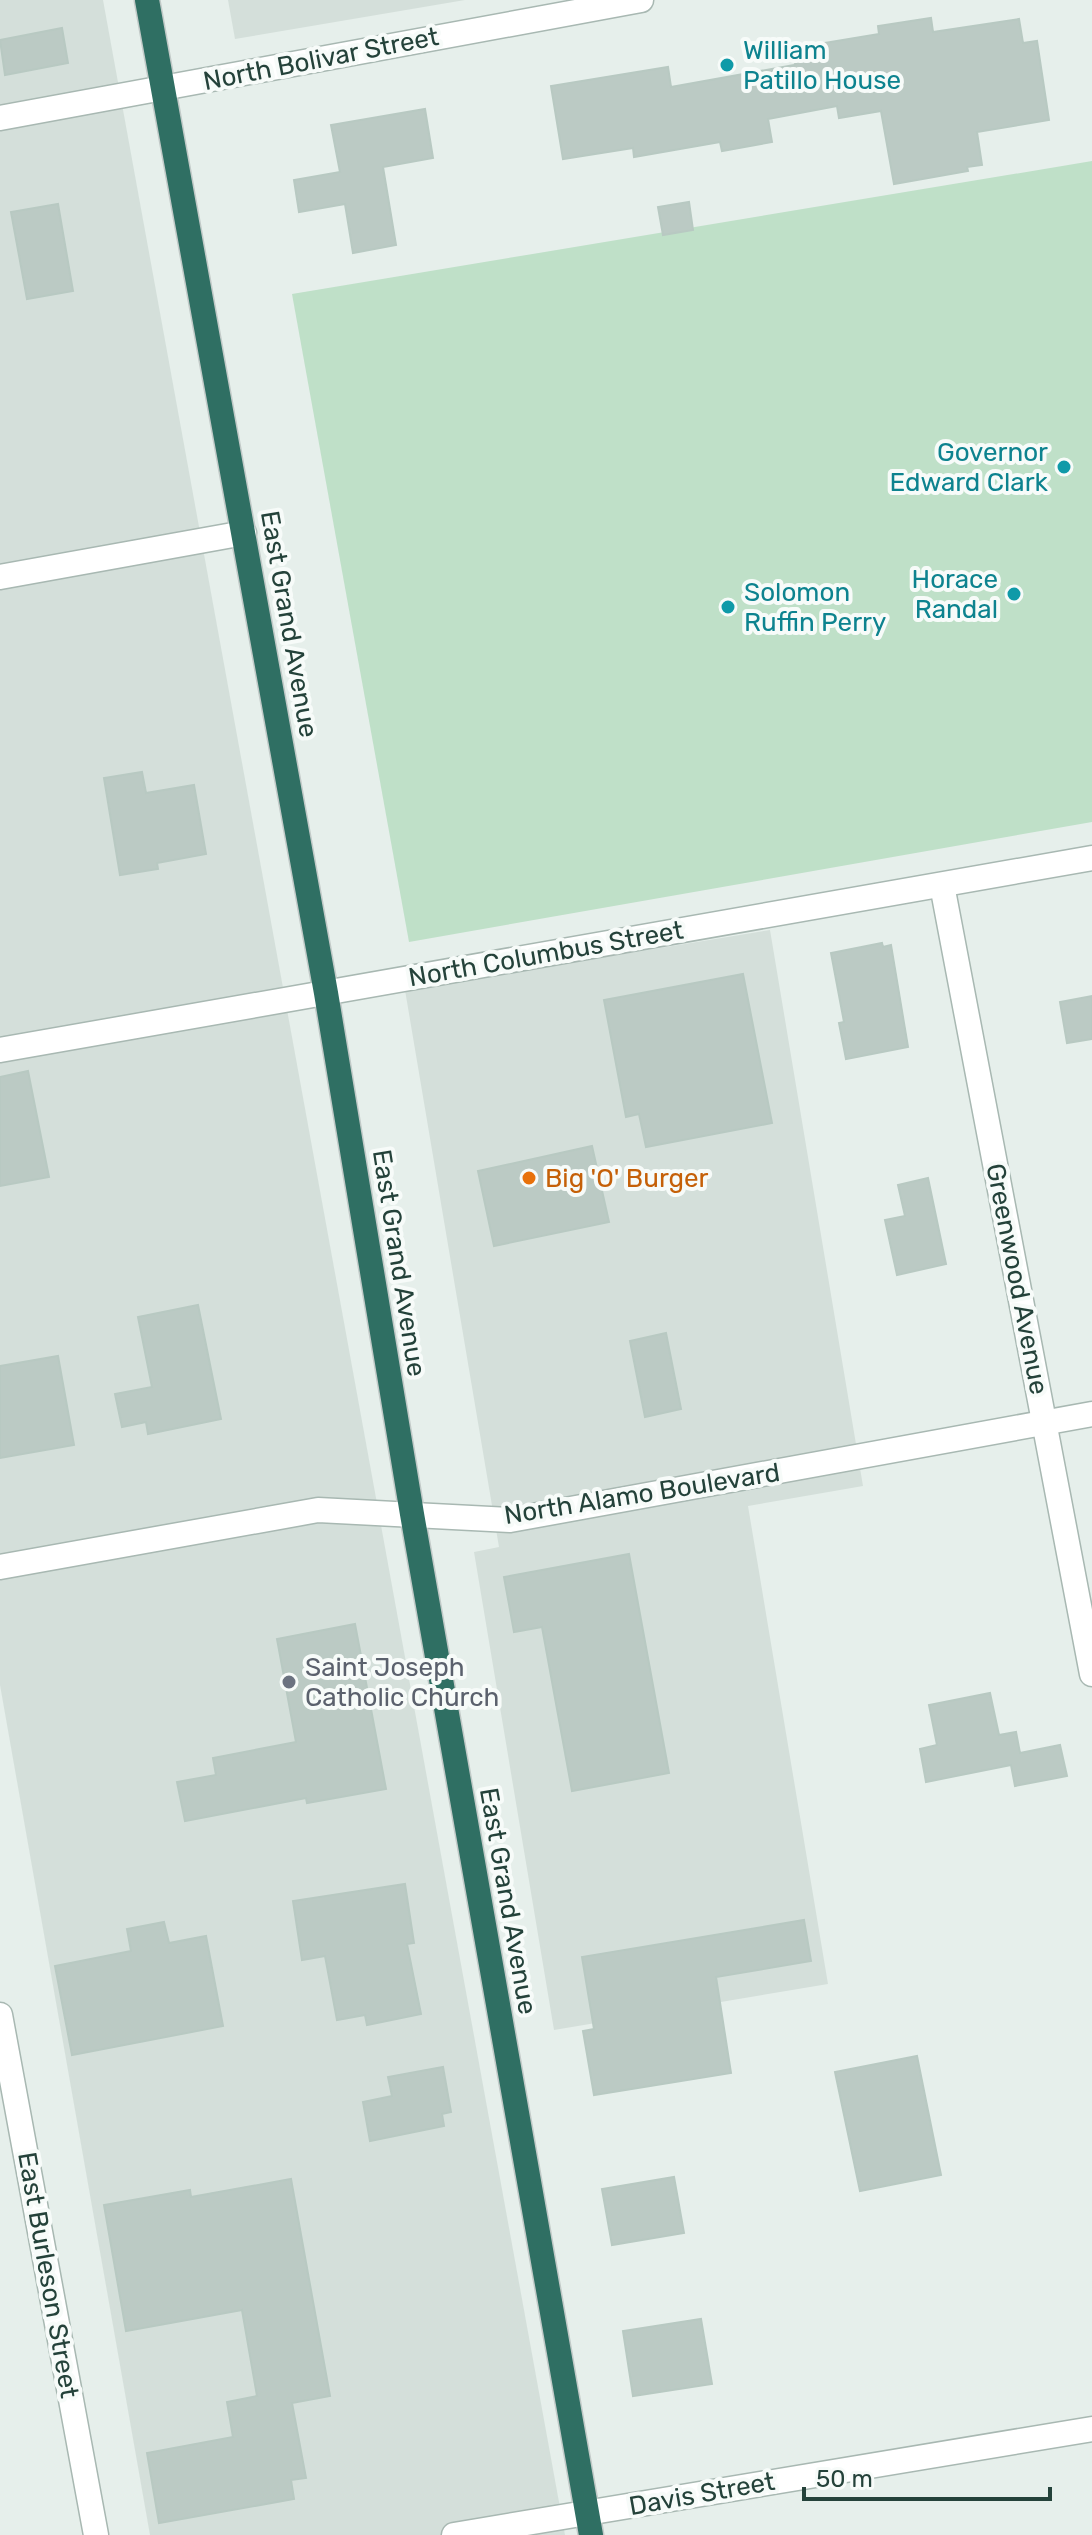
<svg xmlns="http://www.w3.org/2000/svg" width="1092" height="2535" viewBox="0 0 1092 2535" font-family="Rubik,sans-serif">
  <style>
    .built { fill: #d4dfda }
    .green { fill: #bfe0c8 }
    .building { fill: #bbcac4; stroke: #b8c9c2; stroke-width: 2 }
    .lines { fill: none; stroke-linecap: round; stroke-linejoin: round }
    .minor-casing { stroke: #a8b8b2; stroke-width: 27 }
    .highway-casing { stroke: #c2cac8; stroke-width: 27 }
    .minor { stroke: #fff; stroke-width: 24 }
    .highway { stroke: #2f6f63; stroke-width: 24 }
    .culture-dot { fill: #0f9aa8; stroke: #f7fbf9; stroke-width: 3 }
    .food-dot { fill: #e8710a; stroke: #f7fbf9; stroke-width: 3 }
    .worship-dot { fill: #6b7280; stroke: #f7fbf9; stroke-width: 3 }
    .labels { text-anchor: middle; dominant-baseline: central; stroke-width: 8; stroke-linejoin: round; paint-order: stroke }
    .culture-label { font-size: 26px; fill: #0d838f; stroke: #f7fbf9; text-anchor: start }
    .street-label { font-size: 26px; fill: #24423a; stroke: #f7fbf9 }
    .food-label { font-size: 26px; fill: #c56008; stroke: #f7fbf9; text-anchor: start }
    .worship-label { font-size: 26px; fill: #5b616d; stroke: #f7fbf9; text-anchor: start }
  </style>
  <rect width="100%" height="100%" fill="#e6efeb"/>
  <!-- built -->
  <g class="built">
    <polygon points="0,0 103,0 565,2535 150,2535 0,1685"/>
    <polygon points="228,0 465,0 235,39"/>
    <polygon points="770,930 863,1486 748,1506 828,1984 554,2030 474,1552 499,1547 405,990"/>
  </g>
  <!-- green -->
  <polygon class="green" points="1092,161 1092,822 409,942 292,294"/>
  <!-- building -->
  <g class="building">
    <polygon points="931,18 933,32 1019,19 1023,43 1037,41 1049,120 977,132 982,165 967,167 968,171 894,184 881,111 839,118 837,106 768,119 772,142 722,151 720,142 634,157 633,148 563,159 551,86 668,67 671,87 794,65 797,62 794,48 879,34 878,26"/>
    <polygon points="62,28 68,63 5,75 0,40"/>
    <polygon points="425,109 433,158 383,167 396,245 353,253 345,204 299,212 294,180 340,172 331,125"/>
    <polygon points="689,202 693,230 663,235 658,207"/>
    <polygon points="58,204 73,291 27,299 11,212"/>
    <polygon points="142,772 146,793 194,785 206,854 157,863 158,869 120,875 104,778"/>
    <polygon points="882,943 883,947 891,945 908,1047 846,1059 839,1023 844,1022 831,953"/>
    <polygon points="743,974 772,1123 646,1147 639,1114 626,1117 604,1000"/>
    <polygon points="1092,996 1092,1039 1067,1043 1060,1002"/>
    <polygon points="28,1071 49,1177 0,1186 0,1077"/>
    <polygon points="592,1146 609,1222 494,1246 478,1171"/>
    <polygon points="928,1178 946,1264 897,1275 885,1220 905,1216 898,1185"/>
    <polygon points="198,1305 221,1419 148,1434 146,1422 122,1427 115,1394 152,1387 138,1317"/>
    <polygon points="666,1333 681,1409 645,1417 630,1341"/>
    <polygon points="58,1356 74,1445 0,1458 0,1366"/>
    <polygon points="629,1554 669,1773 572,1791 542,1627 514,1632 504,1577"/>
    <polygon points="355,1624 386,1789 307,1803 306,1798 185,1821 177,1782 216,1775 213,1758 296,1742 277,1639"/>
    <polygon points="990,1693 999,1735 1016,1732 1020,1753 1060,1745 1067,1776 1015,1786 1011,1765 926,1782 920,1749 937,1745 929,1705"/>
    <polygon points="405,1884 414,1943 407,1944 421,2014 367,2025 365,2015 337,2020 325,1956 302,1960 293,1901"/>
    <polygon points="804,1920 811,1961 716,1977 731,2073 594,2095 583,2031 594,2029 582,1957"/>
    <polygon points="164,1922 169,1943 206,1936 223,2026 72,2055 55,1966 131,1951 127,1929"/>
    <polygon points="917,2056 941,2175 860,2191 835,2072"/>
    <polygon points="443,2067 451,2112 442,2114 444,2126 370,2141 363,2102 392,2096 388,2077"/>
    <polygon points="674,2177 684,2233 612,2245 602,2189"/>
    <polygon points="291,2179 330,2396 292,2403 306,2478 291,2480 294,2499 159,2523 147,2453 233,2437 227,2402 257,2396 242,2310 126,2331 104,2205 190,2190 191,2197"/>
    <polygon points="701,2319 712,2384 633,2396 623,2331"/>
  </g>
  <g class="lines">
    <defs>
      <g id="minor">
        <polyline points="0,118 641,0"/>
        <polyline points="0,577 244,533"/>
        <polyline points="942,885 1092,1674"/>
        <polyline points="0,1050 1092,858"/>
        <polyline points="0,1567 318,1510 510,1520 1092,1414"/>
        <polyline points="0,2015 96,2535"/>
        <polyline points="454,2535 1092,2429"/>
      </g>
      <polyline id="highway" points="147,0 326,993 412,1514 591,2535"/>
    </defs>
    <!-- minor casing -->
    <use href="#minor" class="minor-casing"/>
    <!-- highway casing -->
    <use href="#highway" class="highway-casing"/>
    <!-- minor -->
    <use href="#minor" class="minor"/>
    <!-- highway -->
    <use href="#highway" class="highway"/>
  </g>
  <!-- markers -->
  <g class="culture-dot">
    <circle cx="727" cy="65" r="8"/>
    <circle cx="1064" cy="467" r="8"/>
    <circle cx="1014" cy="594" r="8"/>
    <circle cx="728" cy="607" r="8"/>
  </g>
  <circle class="food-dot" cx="529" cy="1178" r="8"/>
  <circle class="worship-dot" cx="289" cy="1682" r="8"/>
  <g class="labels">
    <!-- culture labels -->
    <g class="culture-label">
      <text x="743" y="50">William<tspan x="743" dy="30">Patillo House</tspan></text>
      <text x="1048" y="452" text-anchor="end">Governor<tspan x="1048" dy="30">Edward Clark</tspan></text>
      <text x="998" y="579" text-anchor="end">Horace<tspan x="998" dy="30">Randal</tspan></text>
      <text x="744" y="592">Solomon<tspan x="744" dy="30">Ruffin Perry</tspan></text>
    </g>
    <!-- street labels -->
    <g class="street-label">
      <text transform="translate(321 59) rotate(-11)">North Bolivar Street</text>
      <text transform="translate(289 624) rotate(80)">East Grand Avenue</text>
      <text transform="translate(546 954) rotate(-10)">North Columbus Street</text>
      <text transform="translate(399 1263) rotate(81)">East Grand Avenue</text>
      <text transform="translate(1017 1279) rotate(79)">Greenwood Avenue</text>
      <text transform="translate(642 1494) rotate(-9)">North Alamo Boulevard</text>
      <text transform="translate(508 1901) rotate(80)">East Grand Avenue</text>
      <text transform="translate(48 2275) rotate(80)">East Burleson Street</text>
      <text transform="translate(702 2494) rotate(-10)">Davis Street</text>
    </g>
    <!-- food labels -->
    <g class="food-label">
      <text x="545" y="1178">Big 'O' Burger</text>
    </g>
    <!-- worship labels -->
    <g class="worship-label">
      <text x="305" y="1667">Saint Joseph<tspan x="305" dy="30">Catholic Church</tspan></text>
    </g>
  </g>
  <!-- scale -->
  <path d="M804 2487v12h246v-12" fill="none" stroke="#24423a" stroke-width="4"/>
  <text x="816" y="2487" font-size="24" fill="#24423a" stroke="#f7fbf9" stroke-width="6" paint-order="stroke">50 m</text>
</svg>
